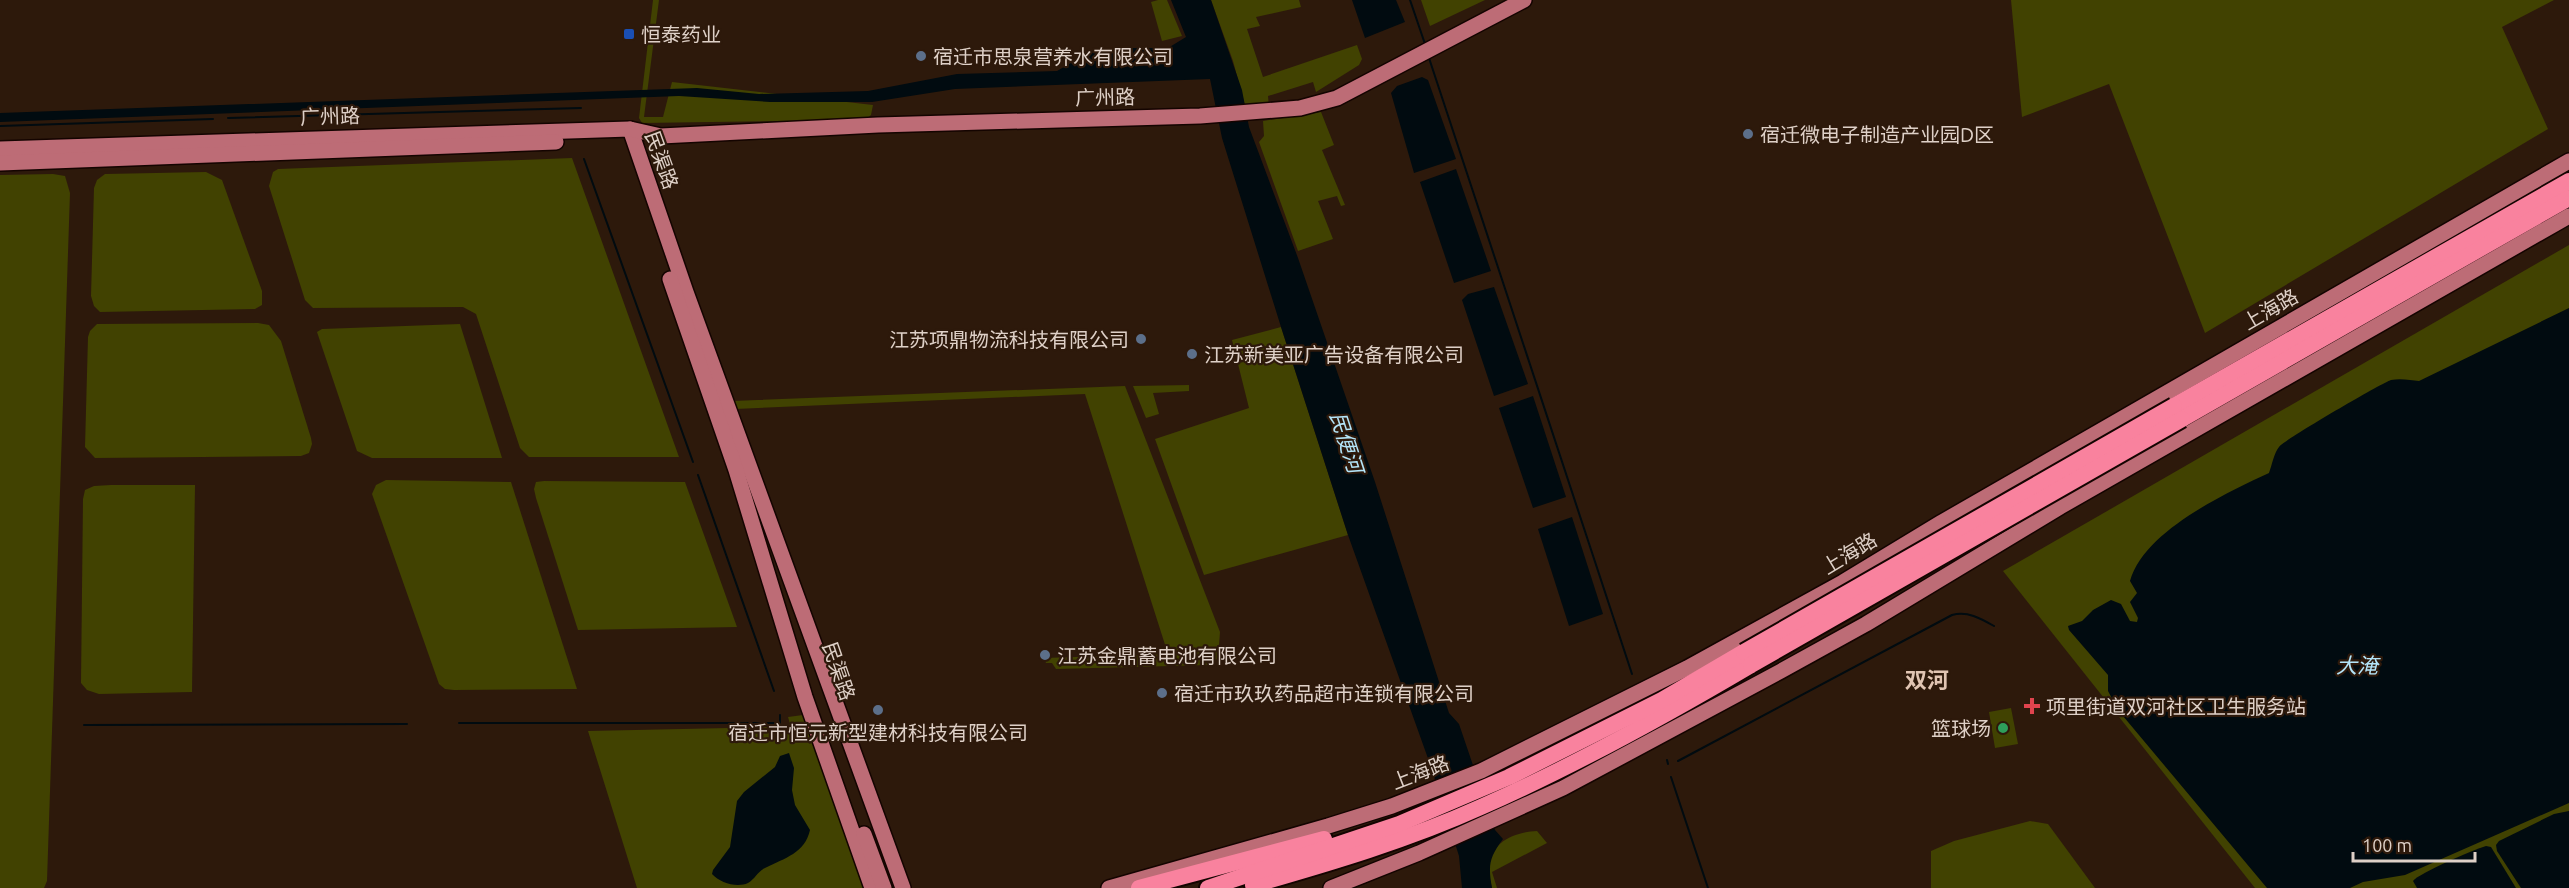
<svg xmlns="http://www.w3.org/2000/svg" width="2569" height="888" viewBox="0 0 2569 888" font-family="Ubuntu,'Noto Sans SC',sans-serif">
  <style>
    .green { fill: #414201 }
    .water { fill: #010b10 }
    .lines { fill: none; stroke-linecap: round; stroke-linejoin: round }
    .stream { stroke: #010b10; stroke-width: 2 }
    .major-casing { stroke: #140400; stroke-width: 18 }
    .highway-casing { stroke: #140400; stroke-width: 20 }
    .major { stroke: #bd6c76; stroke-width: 15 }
    .highway { stroke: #f9829e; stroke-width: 16 }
    .highway-bridge-casing { stroke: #140400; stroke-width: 20; stroke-linecap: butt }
    .highway-bridge { stroke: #f9829e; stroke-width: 16 }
    .transit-dot { fill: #1a4fb4; stroke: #2d190b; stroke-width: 2 }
    .service-dot { fill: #5c6f8a; stroke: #2d190b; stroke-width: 2 }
    .health-dot { fill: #e0444e; stroke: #2d190b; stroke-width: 2 }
    .leisure-dot { fill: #2e9e5b; stroke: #2d190b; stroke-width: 2 }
    .labels { text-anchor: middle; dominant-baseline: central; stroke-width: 4.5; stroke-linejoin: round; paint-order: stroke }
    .poi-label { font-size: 20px; fill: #ded0c7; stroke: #2d190b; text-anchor: start }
    .street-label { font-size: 20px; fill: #ded0c7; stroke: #2d190b }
    .water-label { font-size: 21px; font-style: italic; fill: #b4e5f9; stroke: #2d190b }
    .quarter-label { font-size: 22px; font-weight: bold; fill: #e1c5b3; stroke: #2d190b }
  </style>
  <rect width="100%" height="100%" fill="#2d190b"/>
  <!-- green -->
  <g class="green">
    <polygon points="653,0 659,0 644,117 663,117 672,82 873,105 871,115 865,120 642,123 639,118"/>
    <polygon points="1158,0 1167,0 1182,36 1162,41 1151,2"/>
    <polygon points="1211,0 1299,0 1301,7 1256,17 1260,26 1247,29 1263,77 1357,45 1362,59 1359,65 1316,92 1313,82 1268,96 1269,107 1246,109 1233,61"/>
    <polygon points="1421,0 1485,0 1430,26"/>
    <polygon points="2011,0 2554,0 2502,27 2548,129 2205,333 2109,84 2022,117"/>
    <polygon points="1321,112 1334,145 1322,150 1345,205 1341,206 1337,196 1318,201 1333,239 1298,251 1259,142 1264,136 1263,121"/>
    <polygon points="572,158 679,457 529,457 520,448 476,314 463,307 313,308 305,300 269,186 273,172 278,169"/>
    <polygon points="206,172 222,180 262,291 262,305 255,309 100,312 94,306 91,296 94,188 97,180 105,174"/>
    <polygon points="53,174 65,176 70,193 47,881 44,888 0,888 0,175"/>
    <polygon points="2569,245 2569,888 2255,888 2003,571"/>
    <polygon points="258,323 269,325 281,341 311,438 312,444 309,453 301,456 95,458 85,447 88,337 90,331 97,324"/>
    <polygon points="460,324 502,458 372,458 357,451 317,332 322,329"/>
    <polygon points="1281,327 1348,535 1204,575 1155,439 1249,408 1232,340"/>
    <polygon points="1189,385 1189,391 1153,393 1159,414 1146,418 1133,386"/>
    <polygon points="1125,386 1220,632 1218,659 1210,661 1209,665 1056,669 1052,663 1046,663 1044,658 1168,654 1085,394 735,409 732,401"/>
    <polygon points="386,480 511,482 577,689 454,690 445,689 439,684 372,494 376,485"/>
    <polygon points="544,481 685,482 737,627 578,630 536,498 534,489 536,482"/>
    <polygon points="111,485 195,485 192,692 99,694 87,690 81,683 83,499 85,490 94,486"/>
    <polygon points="2011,708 2018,744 1995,748 1989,712"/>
    <polygon points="803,715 863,888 637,888 588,731 770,727 780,730 790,724 788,717"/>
    <polygon points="2030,821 2048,824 2095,888 1931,888 1931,851 1954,841"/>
    <path d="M 1537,831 L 1547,843 L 1492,872 L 1497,888 L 1492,888 C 1491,882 1488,875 1488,869 C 1490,842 1514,832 1537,831 Z"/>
  </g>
  <!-- water -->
  <g class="water">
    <path d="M 1171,0 L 1211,0 L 1242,90 L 1249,127 L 1298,258 L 1375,482 L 1449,713 L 1459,724 L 1495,830 L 1503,839 C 1489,858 1488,865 1492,888 L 1462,888 L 1459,856 L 1430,764 L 1348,535 L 1281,327 L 1222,138 L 1210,79 L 955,89 L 872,102 L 770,102 L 679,96 L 0,122 L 0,113 L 697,88 L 759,94 L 868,91 L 957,74 L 1057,71 L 1097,48 L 1168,48 L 1186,37 Z"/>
    <polygon points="1352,0 1396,0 1405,22 1365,38"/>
    <polygon points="1422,77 1428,80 1456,159 1414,173 1391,93 1397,86"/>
    <polygon points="1456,169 1491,271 1454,283 1420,182"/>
    <polygon points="1494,287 1528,384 1494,396 1462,300 1468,294"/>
    <path d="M 2569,308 L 2569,803 L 2405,875 L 2363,882 L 2350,888 L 2267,888 L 2118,710 L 2108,691 L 2108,675 L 2069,630 L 2068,626 L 2082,621 L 2093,610 L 2111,600 L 2121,604 L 2130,621 L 2137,622 L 2138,618 L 2130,602 L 2137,593 L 2130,581 C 2144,531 2226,493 2269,473 C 2272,465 2274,453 2279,447 C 2284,440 2380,384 2391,380 C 2400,378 2411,380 2419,381 Z"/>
    <polygon points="1533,396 1566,497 1533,508 1499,408"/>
    <polygon points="1572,517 1603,614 1569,626 1538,529"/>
    <path d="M 789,753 L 794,768 L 792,790 L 795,805 L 810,830 C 805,853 785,858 765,868 C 758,871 755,879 748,883 C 737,888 720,883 712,874 L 713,870 L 730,847 L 737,801 L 744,792 L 775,767 L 780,756 Z"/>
    <polygon points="2569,811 2569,888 2521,888 2497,851 2496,845 2499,841 2554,814"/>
    <path d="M 2486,846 L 2491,847 L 2516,888 L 2417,888 L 2413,881 C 2419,873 2473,850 2486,846 Z"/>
  </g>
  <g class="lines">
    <!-- stream -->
    <g class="stream">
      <polyline points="1410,0 1425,44"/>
      <polyline points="1429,58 1632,674"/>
      <polyline points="228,118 581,108"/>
      <polyline points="0,126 213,119"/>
      <polyline points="584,159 693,462"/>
      <polyline points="698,475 774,691"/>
      <polyline points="459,723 780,723 780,715"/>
      <polyline points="84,725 407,724"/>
      <polyline points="1667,760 1668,764"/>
      <path d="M 1678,761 L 1952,615 C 1968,611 1980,618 1994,626"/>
      <polyline points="1671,777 1708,888"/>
    </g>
    <defs>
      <g id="major">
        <polyline points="630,129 686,292 903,888"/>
        <polyline points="0,149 630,129 661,136 878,125 1200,116 1300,108 1337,98 1524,0"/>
        <polyline points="0,163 556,142"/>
        <polyline points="670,279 736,470 805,697 872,888"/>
        <polyline points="864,834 884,888"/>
        <polyline points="1109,888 1328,826 1392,806 1481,771 1687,668 1843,582 1942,522 2569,161"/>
        <polyline points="1331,888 1419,853 1563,788 1781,671 1866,624 2060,507 2569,216"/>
      </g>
      <g id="highway">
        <polyline points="2174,406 2569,181"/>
        <polyline points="2182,419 2569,198"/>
        <path d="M 1253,885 C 1330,863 1408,840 1481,807 C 1574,766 1663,717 1751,665"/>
        <polyline points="1139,888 1324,839"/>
        <polyline points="1208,888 1399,824 1509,777 1662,700 1744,652"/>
      </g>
    </defs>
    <!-- major casing -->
    <use href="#major" class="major-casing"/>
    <!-- highway casing -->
    <use href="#highway" class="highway-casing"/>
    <!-- major -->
    <use href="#major" class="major"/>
    <!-- highway -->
    <use href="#highway" class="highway"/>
    <defs>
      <g id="highway-bridge">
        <polyline points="1744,652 2174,406"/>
        <polyline points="1751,665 2182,419"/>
      </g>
    </defs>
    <!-- highway-bridge casing -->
    <use href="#highway-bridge" class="highway-bridge-casing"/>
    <!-- highway-bridge -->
    <use href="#highway-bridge" class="highway-bridge"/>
  </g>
  <!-- markers -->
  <rect class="transit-dot" x="623" y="28" width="12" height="12" rx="3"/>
  <g class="service-dot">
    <circle cx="921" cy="56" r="6"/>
    <circle cx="1748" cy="134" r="6"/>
    <circle cx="1141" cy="339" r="6"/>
    <circle cx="1192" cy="354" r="6"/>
    <circle cx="1045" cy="655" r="6"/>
    <circle cx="1162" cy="693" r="6"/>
    <circle cx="878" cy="710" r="6"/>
  </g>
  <path class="health-dot" d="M2029 697h6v6h6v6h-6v6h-6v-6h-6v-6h6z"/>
  <circle class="leisure-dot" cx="2003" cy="728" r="6"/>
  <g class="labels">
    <!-- poi labels -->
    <g class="poi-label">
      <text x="641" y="34">恒泰药业</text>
      <text x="933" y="56">宿迁市思泉营养水有限公司</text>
      <text x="1760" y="134">宿迁微电子制造产业园D区</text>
      <text x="1129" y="339" text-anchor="end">江苏项鼎物流科技有限公司</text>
      <text x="1204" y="354">江苏新美亚广告设备有限公司</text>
      <text x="1057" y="655">江苏金鼎蓄电池有限公司</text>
      <text x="1174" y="693">宿迁市玖玖药品超市连锁有限公司</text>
      <text x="2046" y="706">项里街道双河社区卫生服务站</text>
      <text x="1991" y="728" text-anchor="end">篮球场</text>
      <text x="878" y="732" text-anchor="middle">宿迁市恒元新型建材科技有限公司</text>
    </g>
    <!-- street labels -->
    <g class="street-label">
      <text transform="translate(1105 97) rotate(-1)">广州路</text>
      <text transform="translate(330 116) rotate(-2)">广州路</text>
      <text transform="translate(662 160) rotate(70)">民渠路</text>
      <text transform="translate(2270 309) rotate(-30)">上海路</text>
      <text transform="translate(1849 553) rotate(-31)">上海路</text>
      <text transform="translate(839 671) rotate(71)">民渠路</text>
      <text transform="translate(1420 772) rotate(-21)">上海路</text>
    </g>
    <!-- water labels -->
    <g class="water-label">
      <text transform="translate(1347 442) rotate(72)">民便河</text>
      <text x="2357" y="665">大淹</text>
    </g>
    <!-- quarter labels -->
    <g class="quarter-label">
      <text x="1927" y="679">双河</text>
    </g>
  </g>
  <!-- scale -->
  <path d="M2353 852v9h122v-9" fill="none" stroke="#ded0c7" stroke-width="3"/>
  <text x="2362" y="852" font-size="18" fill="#ded0c7" stroke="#2d190b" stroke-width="4.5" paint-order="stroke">100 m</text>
</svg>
